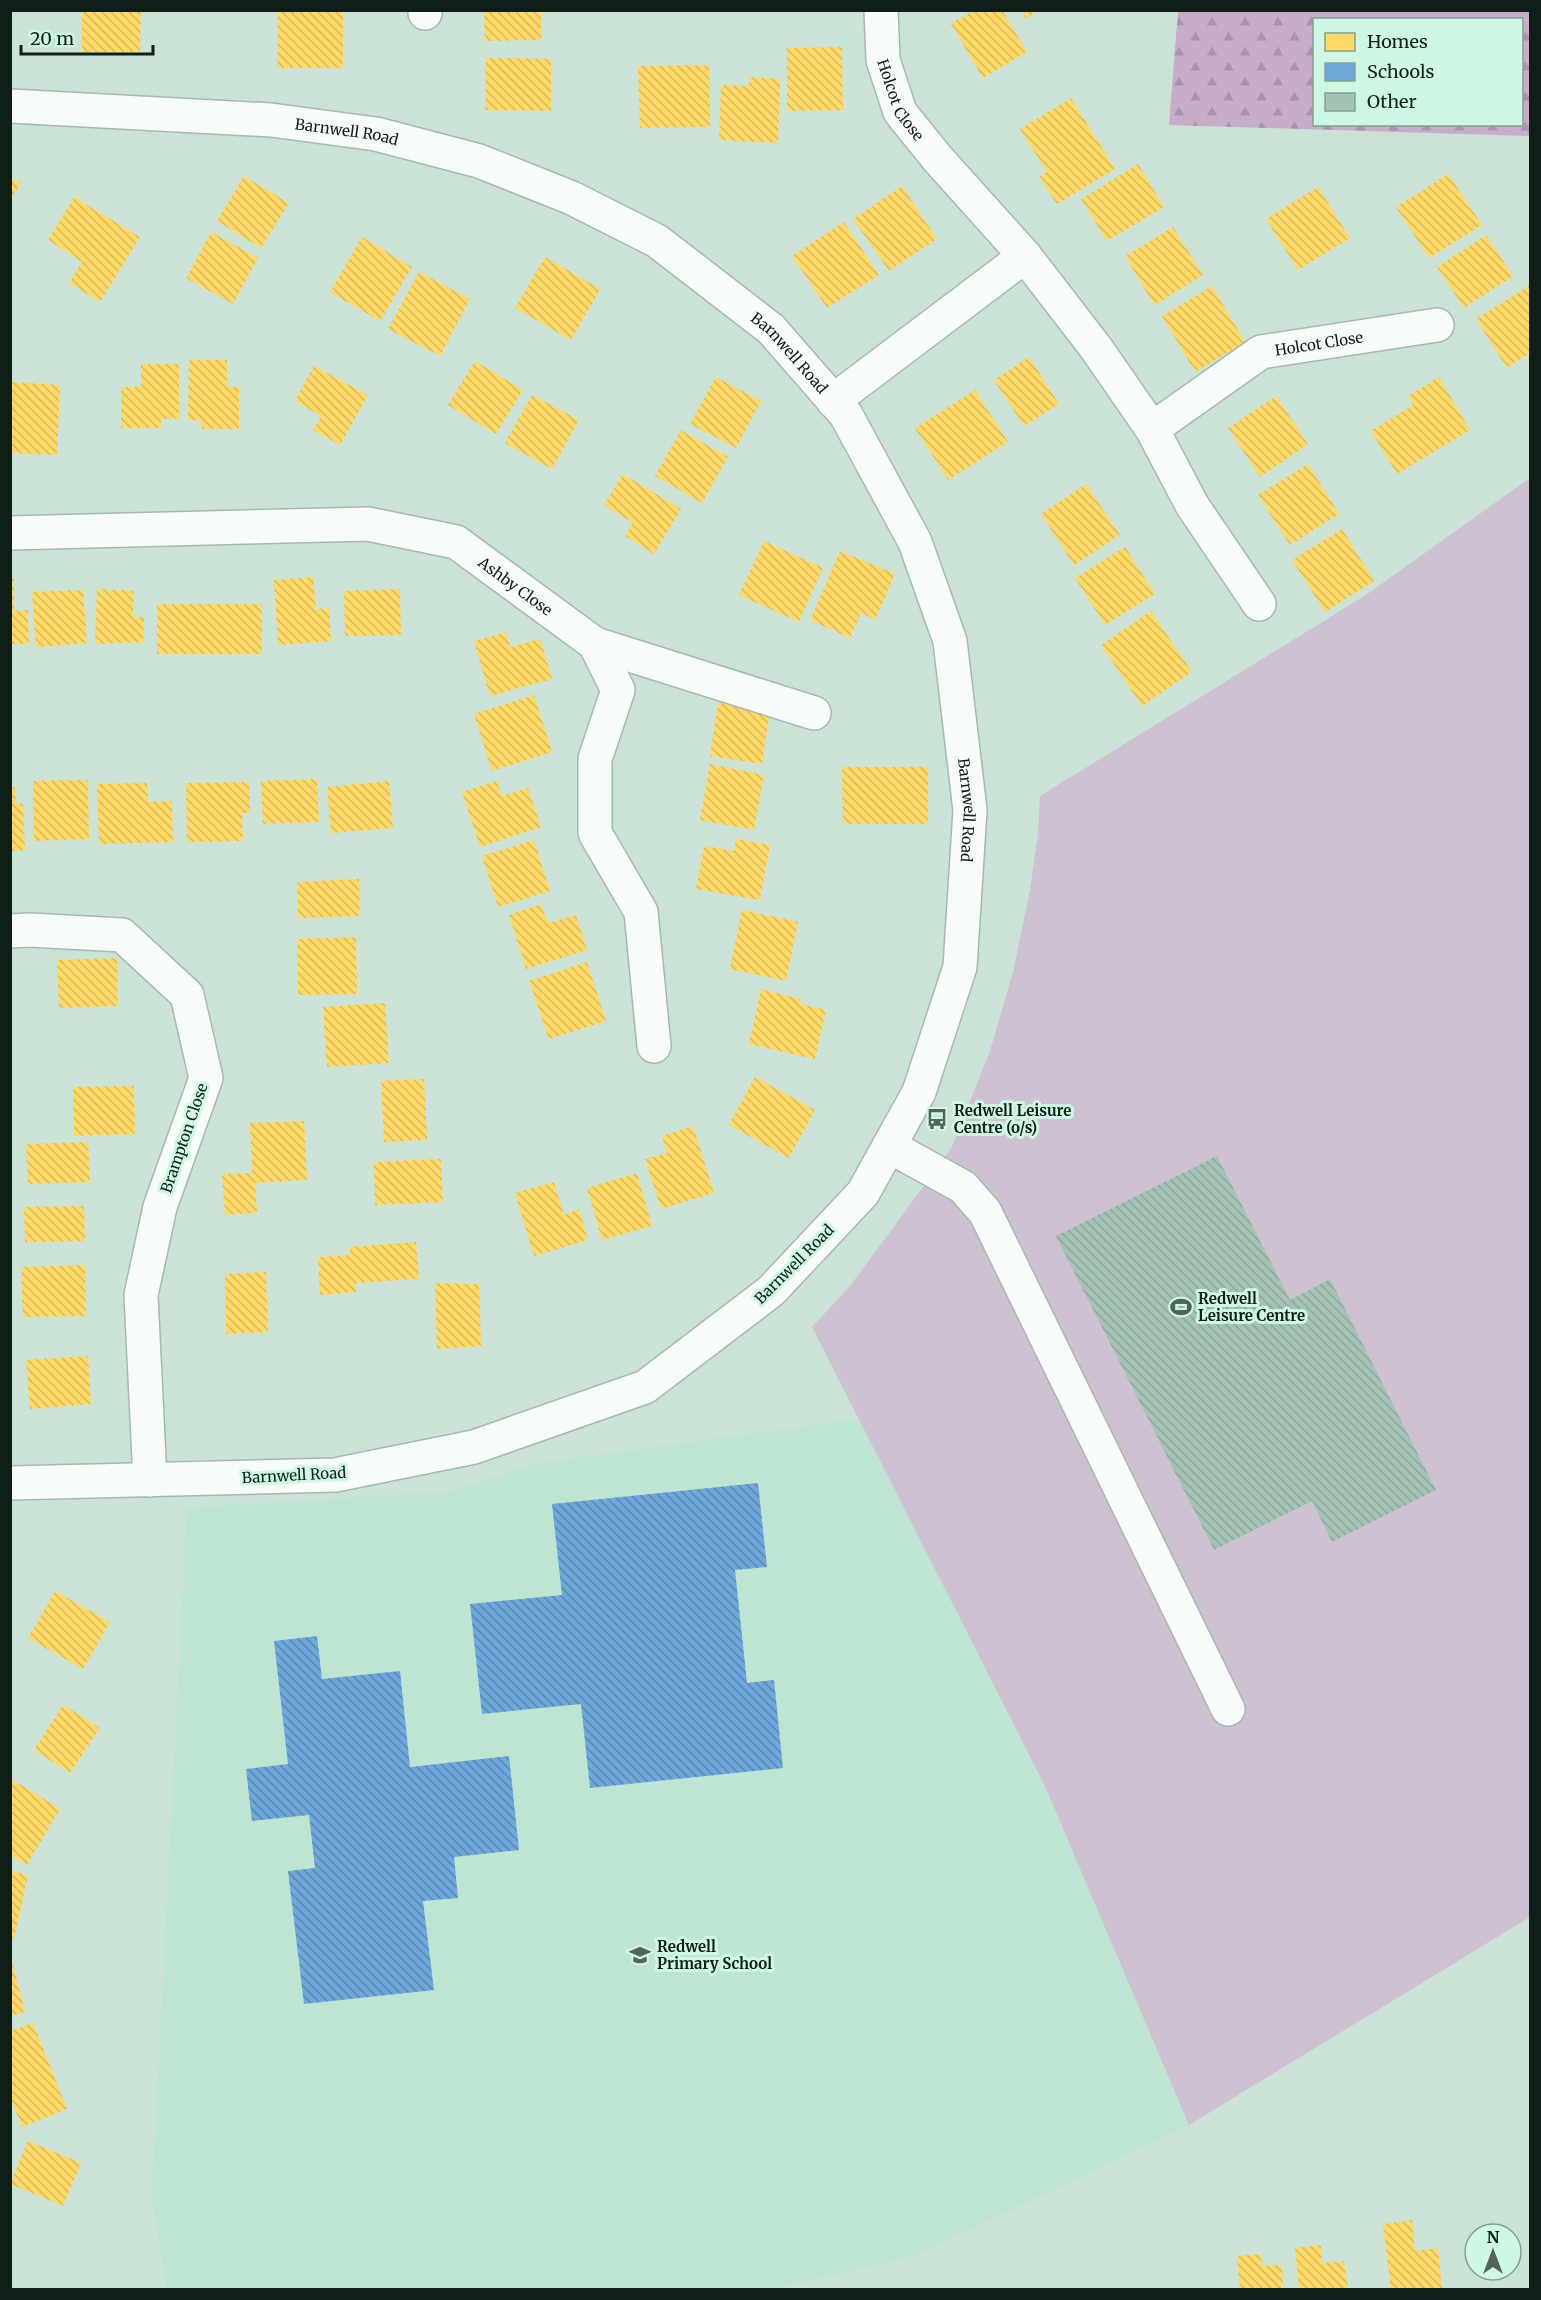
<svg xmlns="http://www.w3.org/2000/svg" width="1541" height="2300" viewBox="0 0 1541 2300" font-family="Merriweather,serif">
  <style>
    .built { fill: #bee4d2 }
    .green { fill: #cec1d2 }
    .forest { fill: url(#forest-firs); fill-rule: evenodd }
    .homes { fill: url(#homes-back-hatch) }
    .schools { fill: url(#schools-back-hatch) }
    .building { fill: url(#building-back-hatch) }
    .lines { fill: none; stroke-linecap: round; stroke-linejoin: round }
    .minor-casing { stroke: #a7b8b0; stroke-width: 36 }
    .minor { stroke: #f7fbf9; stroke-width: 33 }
    .labels { text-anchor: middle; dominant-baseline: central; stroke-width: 6; stroke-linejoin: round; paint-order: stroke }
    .street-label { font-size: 15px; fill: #0f1f18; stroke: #cff8e4 }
    .poi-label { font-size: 15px; font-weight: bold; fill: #0f1f18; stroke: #cff8e4; text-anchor: start }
  </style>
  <defs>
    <pattern id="forest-firs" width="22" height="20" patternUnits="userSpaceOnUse" patternTransform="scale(1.5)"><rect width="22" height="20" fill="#c7adca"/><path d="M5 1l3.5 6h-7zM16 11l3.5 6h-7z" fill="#aa94ad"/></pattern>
    <pattern id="homes-back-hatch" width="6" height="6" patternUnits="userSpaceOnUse" patternTransform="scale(1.5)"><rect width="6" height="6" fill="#ffd966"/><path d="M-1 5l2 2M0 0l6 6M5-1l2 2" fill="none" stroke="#d9ba58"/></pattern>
    <pattern id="schools-back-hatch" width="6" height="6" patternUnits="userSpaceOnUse" patternTransform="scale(1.5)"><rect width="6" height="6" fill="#6fa8dc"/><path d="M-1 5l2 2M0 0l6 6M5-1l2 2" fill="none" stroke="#5a88b1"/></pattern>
    <pattern id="building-back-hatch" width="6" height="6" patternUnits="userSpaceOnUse" patternTransform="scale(1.5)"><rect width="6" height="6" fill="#a5c3b5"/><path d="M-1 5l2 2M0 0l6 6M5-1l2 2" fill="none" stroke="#8da79b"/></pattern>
  </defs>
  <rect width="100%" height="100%" fill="#cbe2d7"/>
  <!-- built -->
  <polygon class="built" points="858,1419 1044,1784 1189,2125 917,2255 775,2289 167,2290 152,2197 187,1508 455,1491 534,1464"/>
  <!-- green -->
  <polygon class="green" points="1530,478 1530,1917 1189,2125 1044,1784 812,1327 850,1286 951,1149 990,1051 1013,972 1030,890 1038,833 1040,796 1366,595"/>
  <!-- forest -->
  <path class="forest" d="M 1178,11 L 1530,11 L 1530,136 L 1169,125 ZM 1314,20 L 1522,20 L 1522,124 L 1314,124 Z"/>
  <!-- homes -->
  <g class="homes">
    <polygon points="82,10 141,10 140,52 82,52"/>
    <polygon points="278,10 343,10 343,68 277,68"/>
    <polygon points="484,10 541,10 541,40 485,41"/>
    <polygon points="974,10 1002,10 1027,52 983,78 951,24"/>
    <polygon points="1021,10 1038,10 1026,19"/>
    <polygon points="842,47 843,110 787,111 787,48"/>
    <polygon points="486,58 551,59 551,111 485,110"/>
    <polygon points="709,65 710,127 640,128 638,66"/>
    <polygon points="749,77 780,79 778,143 719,140 721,85 749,86"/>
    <polygon points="1071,98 1115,169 1057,204 1039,177 1047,172 1020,129"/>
    <polygon points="1138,164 1164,207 1107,241 1081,199"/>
    <polygon points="1448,174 1482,225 1429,258 1396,207"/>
    <polygon points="244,176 289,203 261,248 217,221"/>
    <polygon points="10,177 21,183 10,201"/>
    <polygon points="902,186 937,239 889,271 853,219"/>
    <polygon points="1318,187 1350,238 1298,270 1266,219"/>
    <polygon points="74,197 140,237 100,302 69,283 82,262 48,240"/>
    <polygon points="844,222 879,275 827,308 792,256"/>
    <polygon points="1173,227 1203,275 1154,305 1125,256"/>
    <polygon points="211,232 258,258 233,304 186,278"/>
    <polygon points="1486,235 1513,276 1464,308 1437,267"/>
    <polygon points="362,237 412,267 380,321 330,292"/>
    <polygon points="545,257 600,289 571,340 515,308"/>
    <polygon points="419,272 470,299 440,356 388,329"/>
    <polygon points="1530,285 1530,353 1507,368 1476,319"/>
    <polygon points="1212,286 1245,342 1195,372 1162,316"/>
    <polygon points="1029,357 1059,404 1024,426 994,380"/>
    <polygon points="189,360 227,360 227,387 239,387 239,429 202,429 202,421 188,420"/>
    <polygon points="475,361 523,390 496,434 448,405"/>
    <polygon points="141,364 179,364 179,419 161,419 161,428 121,428 121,387 141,387"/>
    <polygon points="314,366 368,395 340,445 313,430 321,416 295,401"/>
    <polygon points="716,377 761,401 736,448 690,424"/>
    <polygon points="1439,377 1470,430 1397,474 1371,431 1413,405 1408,396"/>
    <polygon points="10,382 60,385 57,455 10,453"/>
    <polygon points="975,390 1008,442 948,480 915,428"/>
    <polygon points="532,395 579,420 552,469 505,443"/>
    <polygon points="1276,396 1308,444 1260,477 1228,428"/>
    <polygon points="681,430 728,457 702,503 655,476"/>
    <polygon points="1308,464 1339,514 1290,545 1258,495"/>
    <polygon points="623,474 681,509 654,554 625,536 633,523 604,505"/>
    <polygon points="1086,484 1120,535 1074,565 1041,514"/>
    <polygon points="1342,529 1374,581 1325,612 1292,560"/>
    <polygon points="764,541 823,568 799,622 739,595"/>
    <polygon points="1125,547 1155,594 1105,625 1075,578"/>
    <polygon points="840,551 895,574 875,620 861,613 850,638 810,620"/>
    <polygon points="313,577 316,609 329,608 331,641 278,645 274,580"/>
    <polygon points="10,579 14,579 14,611 28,610 29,644 10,644"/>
    <polygon points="97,589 134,591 133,617 144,617 143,642 95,644"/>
    <polygon points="400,589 401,635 345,636 344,591"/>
    <polygon points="83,590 87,643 36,647 32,592"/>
    <rect x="157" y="604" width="105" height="50"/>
    <polygon points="1151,611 1192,672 1142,706 1101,645"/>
    <polygon points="506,632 510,647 540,639 552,679 490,696 474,641"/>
    <polygon points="534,695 552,752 492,771 474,714"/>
    <polygon points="718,703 770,710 762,764 710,756"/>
    <polygon points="710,764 764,775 754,830 700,820"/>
    <polygon points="842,767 928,767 928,824 843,824"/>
    <polygon points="317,779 319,822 263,824 261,781"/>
    <polygon points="88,780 89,839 34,841 33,781"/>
    <polygon points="389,781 393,828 331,833 327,787"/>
    <polygon points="497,781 502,796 528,788 541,827 480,847 462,792"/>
    <polygon points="249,782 250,813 242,813 243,841 187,842 186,783"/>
    <polygon points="147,783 148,802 172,801 173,842 99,844 97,784"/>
    <polygon points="10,787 15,787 16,804 23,803 25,850 10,851"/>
    <polygon points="736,839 770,845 760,900 696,889 704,846 734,851"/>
    <polygon points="534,840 550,891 498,907 482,856"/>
    <polygon points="359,879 360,916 298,918 297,882"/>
    <polygon points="541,904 548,923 576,915 587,950 526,969 509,915"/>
    <polygon points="742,910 798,922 786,981 730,969"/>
    <polygon points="356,937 357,994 298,995 297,939"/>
    <polygon points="117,958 118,1006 59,1008 57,960"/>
    <polygon points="587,962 606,1021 549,1039 529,981"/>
    <polygon points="761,989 801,999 800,1004 826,1010 815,1059 749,1044"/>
    <polygon points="385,1003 389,1063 327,1067 323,1007"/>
    <polygon points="755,1077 815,1110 789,1158 729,1125"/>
    <polygon points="424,1079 427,1140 384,1142 381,1081"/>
    <polygon points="134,1086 135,1134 74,1136 73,1087"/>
    <polygon points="304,1121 307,1180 255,1183 257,1213 225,1215 222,1174 252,1173 250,1123"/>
    <polygon points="693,1126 714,1193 661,1209 645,1159 667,1153 662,1136"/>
    <polygon points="88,1142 90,1182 28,1184 26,1144"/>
    <polygon points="441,1159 443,1202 375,1205 374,1162"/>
    <polygon points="637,1173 652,1226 602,1240 587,1188"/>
    <polygon points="554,1182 564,1215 579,1209 588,1240 534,1256 515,1193"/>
    <polygon points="84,1206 85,1241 25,1242 24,1207"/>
    <polygon points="416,1242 419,1279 356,1283 356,1292 320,1295 318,1257 350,1255 350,1247"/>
    <polygon points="85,1265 86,1316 23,1317 21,1267"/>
    <polygon points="266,1272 268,1332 226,1334 225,1274"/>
    <polygon points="435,1283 479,1284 481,1346 437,1349"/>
    <polygon points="88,1356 91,1404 30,1409 26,1360"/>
    <polygon points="55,1591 110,1622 83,1669 28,1638"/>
    <polygon points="63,1705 100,1728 70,1773 34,1750"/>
    <polygon points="13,1780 60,1809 27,1865 10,1855 10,1784"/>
    <polygon points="10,1871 28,1875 14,1939 10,1938"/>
    <polygon points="10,1954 25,2012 10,2016"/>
    <polygon points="33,2023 67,2109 22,2127 10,2097 10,2031"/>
    <polygon points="28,2141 81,2163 63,2206 10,2184"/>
    <polygon points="1412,2220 1415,2251 1438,2248 1442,2290 1391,2290 1383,2224"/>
    <polygon points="1321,2245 1322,2263 1344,2261 1348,2290 1299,2290 1295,2248"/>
    <polygon points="1261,2254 1262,2266 1282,2265 1283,2290 1240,2290 1237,2256"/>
  </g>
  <!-- schools -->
  <g class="schools">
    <polygon points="758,1483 767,1567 735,1570 747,1683 774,1680 783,1768 590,1788 581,1704 482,1714 470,1604 562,1595 552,1504"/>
    <polygon points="317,1636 322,1679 400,1671 410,1767 509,1756 519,1850 454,1857 458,1898 423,1901 434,1990 304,2004 288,1871 315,1868 309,1815 252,1821 246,1769 288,1764 274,1641"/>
  </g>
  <!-- building -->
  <polygon class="building" points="1217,1156 1290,1300 1330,1279 1436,1490 1332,1542 1312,1501 1214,1550 1056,1236"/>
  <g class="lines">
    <defs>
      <g id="minor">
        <polyline points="425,10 425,13"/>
        <path id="s1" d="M 881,10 L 883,60 L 900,112 L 937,158 L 1025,256 L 1096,348 L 1152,429 L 1192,505 L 1259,604"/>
        <path id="s2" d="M 10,106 L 271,120 L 376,134 L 479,161 L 572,198 L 657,241 L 771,329 L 846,415 L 915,542 L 950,641 L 970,810 L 960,967 L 919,1092 L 863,1193 L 771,1291 L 645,1387 L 474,1447 L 335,1475 L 10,1483"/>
        <polyline points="833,401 1025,256"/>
        <path id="s3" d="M 1152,429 L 1261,352 L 1437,325"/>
        <path id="s4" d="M 10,533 L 368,524 L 456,542 L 595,644 L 618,690 L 595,759 L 595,833 L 641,912 L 654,1046"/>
        <polyline points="595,644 814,713"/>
        <polyline points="10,931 30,930 122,935 187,995 206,1078 160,1207 141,1295 150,1480"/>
        <polyline points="889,1146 963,1187 985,1212 1228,1709"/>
      </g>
    </defs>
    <!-- minor casing -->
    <use href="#minor" class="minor-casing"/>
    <!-- minor -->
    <use href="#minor" class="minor"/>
  </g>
  <!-- icons -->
  <defs>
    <symbol id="bus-bare" viewBox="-9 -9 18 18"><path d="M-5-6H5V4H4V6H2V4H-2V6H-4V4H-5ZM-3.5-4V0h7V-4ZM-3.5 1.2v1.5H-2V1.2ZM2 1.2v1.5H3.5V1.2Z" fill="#51635b" stroke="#cff8e4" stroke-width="2.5" paint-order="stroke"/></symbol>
    <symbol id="stadium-bare" viewBox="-9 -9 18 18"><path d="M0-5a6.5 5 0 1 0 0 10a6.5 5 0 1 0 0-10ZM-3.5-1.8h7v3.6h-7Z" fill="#51635b" stroke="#cff8e4" stroke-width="2.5" paint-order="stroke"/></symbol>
    <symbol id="school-bare" viewBox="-9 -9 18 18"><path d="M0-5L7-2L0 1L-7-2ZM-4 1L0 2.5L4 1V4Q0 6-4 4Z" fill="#51635b" stroke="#cff8e4" stroke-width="2.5" paint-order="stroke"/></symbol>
  </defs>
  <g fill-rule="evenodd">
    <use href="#bus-bare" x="922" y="1104" width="30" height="30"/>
    <use href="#stadium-bare" x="1166" y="1292" width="30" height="30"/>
    <use href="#school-bare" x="625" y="1940" width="30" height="30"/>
  </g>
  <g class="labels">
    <!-- street labels -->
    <g class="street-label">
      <text stroke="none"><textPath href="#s1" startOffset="94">Holcot Close</textPath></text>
      <text stroke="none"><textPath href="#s2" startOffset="338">Barnwell Road</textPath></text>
      <text stroke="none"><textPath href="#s3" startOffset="192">Holcot Close</textPath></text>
      <text stroke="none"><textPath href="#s2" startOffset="843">Barnwell Road</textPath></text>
      <text stroke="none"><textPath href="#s4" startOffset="522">Ashby Close</textPath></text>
      <text stroke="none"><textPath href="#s2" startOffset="1347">Barnwell Road</textPath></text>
      <text transform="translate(184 1138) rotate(-71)">Brampton Close</text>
      <text transform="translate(794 1264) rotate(-45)">Barnwell Road</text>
      <text transform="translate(294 1475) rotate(-3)">Barnwell Road</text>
    </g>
    <!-- poi labels -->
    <g class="poi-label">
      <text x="954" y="1110">Redwell Leisure<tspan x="954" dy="17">Centre (o/s)</tspan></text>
      <text x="1198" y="1298">Redwell<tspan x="1198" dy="17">Leisure Centre</tspan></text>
      <text x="657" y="1946">Redwell<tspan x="657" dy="17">Primary School</tspan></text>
    </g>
  </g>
  <!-- border -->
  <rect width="1541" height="2300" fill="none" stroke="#0f1f18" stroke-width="24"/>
  <!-- legend -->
  <rect x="1313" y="18" width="210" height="108" fill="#cff8e4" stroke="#82a192" stroke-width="1.5"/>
  <rect x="1325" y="33" width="30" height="18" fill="#ffd966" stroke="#82a192" stroke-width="1.5"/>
  <text x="1367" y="48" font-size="18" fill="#0f1f18">Homes</text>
  <rect x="1325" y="63" width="30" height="18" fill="#6fa8dc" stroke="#82a192" stroke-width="1.5"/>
  <text x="1367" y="78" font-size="18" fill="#0f1f18">Schools</text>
  <rect x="1325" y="93" width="30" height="18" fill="#a5c3b5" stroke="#82a192" stroke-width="1.5"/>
  <text x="1367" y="108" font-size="18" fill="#0f1f18">Other</text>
  <!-- north arrow -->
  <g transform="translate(1493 2252)"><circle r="28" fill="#cff8e4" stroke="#82a192" stroke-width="1.5"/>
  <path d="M0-4.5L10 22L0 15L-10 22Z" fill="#51635b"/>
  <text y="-9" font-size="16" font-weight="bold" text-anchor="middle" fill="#0f1f18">N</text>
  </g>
  <!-- scale -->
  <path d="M21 45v9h132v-9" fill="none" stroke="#0f1f18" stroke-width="3"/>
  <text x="30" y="45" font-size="18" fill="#0f1f18" stroke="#cff8e4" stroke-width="4.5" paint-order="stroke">20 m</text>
</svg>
